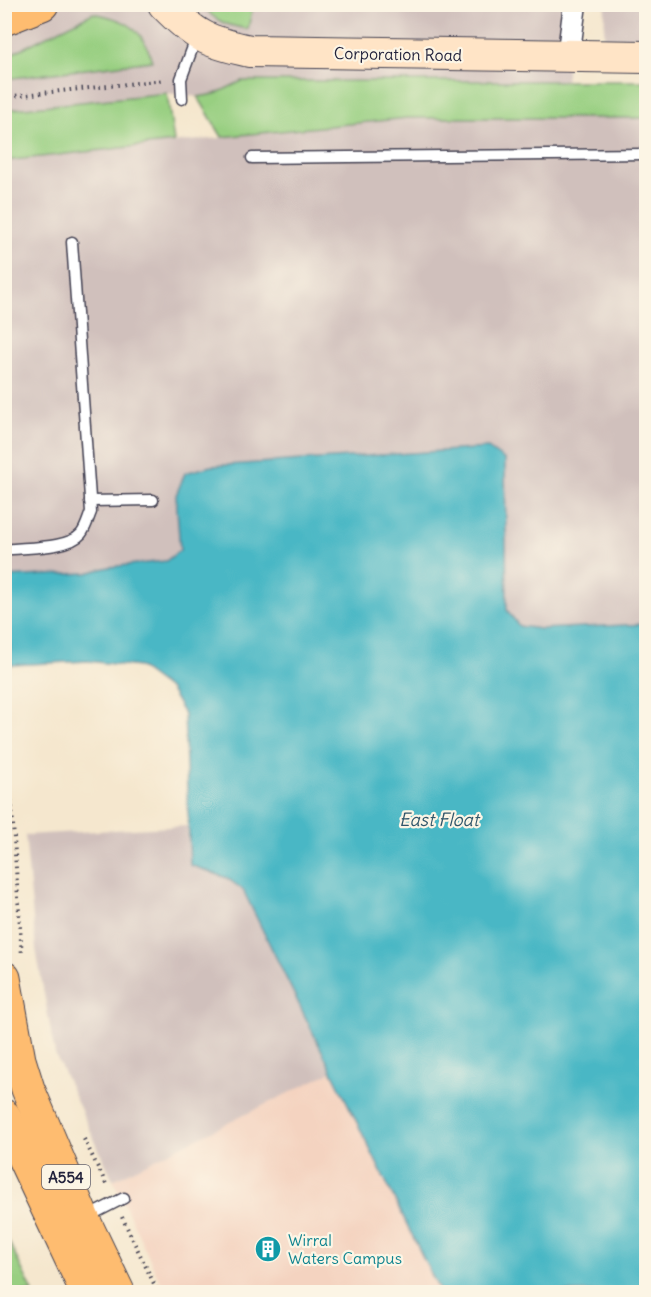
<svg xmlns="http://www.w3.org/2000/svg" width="651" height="1297" viewBox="0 0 651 1297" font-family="Delius,sans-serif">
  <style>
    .built { fill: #f4d3c0 }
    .industrial { fill: #d0c0bc }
    .green { fill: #98cf81; stroke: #5d785e; stroke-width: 1.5 }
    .water { fill: #4ab7c5; stroke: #366c80; stroke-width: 1.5 }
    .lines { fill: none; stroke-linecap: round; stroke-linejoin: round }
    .lane-casing { stroke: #424051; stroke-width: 13 }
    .street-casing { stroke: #424051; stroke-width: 25 }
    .secondary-casing { stroke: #424051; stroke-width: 34 }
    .primary-casing { stroke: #424051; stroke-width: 35 }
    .highway-casing { stroke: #424051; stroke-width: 35 }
    .path { stroke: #424051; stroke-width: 4; stroke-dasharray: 1.5 4.5; stroke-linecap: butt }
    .lane { stroke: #fff; stroke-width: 10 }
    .street { stroke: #fff; stroke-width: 22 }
    .secondary { stroke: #ffe4c6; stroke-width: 32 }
    .primary { stroke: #febc70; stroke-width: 33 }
    .highway { stroke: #febc70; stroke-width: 33 }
    .labels { text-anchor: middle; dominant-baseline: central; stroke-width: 4.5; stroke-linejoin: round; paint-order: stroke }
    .shield { fill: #fcf5e5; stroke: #63616e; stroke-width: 1.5 }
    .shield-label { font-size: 15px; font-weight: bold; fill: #22223b }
    .street-label { font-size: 16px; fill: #22223b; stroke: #fcf5e5 }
    .culture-label { font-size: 16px; fill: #0d838f; stroke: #fcf5e5; text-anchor: start }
    .water-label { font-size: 18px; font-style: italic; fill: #30566b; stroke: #fcf5e5 }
  </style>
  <rect width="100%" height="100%" fill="#fcf5e5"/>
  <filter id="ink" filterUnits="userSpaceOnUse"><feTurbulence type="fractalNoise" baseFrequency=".0167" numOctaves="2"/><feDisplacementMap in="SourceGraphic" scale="12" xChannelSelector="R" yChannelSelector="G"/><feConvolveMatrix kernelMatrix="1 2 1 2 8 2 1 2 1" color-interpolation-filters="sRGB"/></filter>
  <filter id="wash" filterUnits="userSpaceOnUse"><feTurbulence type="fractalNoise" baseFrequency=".008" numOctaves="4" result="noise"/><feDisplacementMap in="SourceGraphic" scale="24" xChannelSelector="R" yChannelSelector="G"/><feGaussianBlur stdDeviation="1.35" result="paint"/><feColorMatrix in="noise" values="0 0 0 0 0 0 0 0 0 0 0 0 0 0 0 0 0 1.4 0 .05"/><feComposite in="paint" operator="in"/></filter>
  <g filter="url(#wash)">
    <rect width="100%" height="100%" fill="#f5e7ce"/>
    <!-- built -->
    <polygon class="built" points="331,1071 440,1292 165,1292 113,1180"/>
    <!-- industrial -->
    <g class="industrial">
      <polygon points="5,5 575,5 566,81 242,81 215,94 198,97 167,93 5,110"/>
      <polygon points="605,5 646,5 646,39 604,39"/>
      <polygon points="407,118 646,118 646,624 540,629 520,626 507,610 505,460 211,466 185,473 176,495 180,550 166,561 109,567 87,573 5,577 4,161"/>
      <polygon points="187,826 190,865 227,878 243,889 331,1072 113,1180 55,1054 36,949 25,835"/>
    </g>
    <!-- green -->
    <g class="green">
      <path d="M 204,5 L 253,5 L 248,29 C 230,26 213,22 204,5 Z"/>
      <path d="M 93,13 C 125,19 143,27 152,61 L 5,79 L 5,57 Z"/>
      <polygon points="242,81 646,81 646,118 407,118 222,137 198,97 215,94"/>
      <polygon points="167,93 174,142 5,161 5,110"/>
      <polygon points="4,1232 33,1292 5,1292"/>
    </g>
    <!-- water -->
    <polygon class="water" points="488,448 505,460 507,610 519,626 540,629 646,624 646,1292 440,1292 243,890 227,878 190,865 184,714 170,690 139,667 88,661 11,665 5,577 87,573 109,567 166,561 180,550 176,495 185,473 211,466"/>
  </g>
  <g filter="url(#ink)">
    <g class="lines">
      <defs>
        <g id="lane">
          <polyline points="182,99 181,79 197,36"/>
          <polyline points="252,158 646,154"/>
          <polyline points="90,501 153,500"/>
          <path d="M 4,550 C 25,547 68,549 81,534 C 86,528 88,519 91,512 L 72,242"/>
          <polyline points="87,1217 124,1198"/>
        </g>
        <polyline id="street" points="568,58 575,4"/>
        <path id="secondary" d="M 164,4 C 195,36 207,42 250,51 L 646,57"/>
        <polyline id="primary" points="4,19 42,4"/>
        <g id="highway">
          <polyline points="4,978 19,1060 28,1089 83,1219 118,1292"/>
          <polyline points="4,1116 87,1292"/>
        </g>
      </defs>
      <!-- lane casing -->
      <use href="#lane" class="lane-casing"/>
      <!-- street casing -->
      <use href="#street" class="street-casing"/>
      <!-- secondary casing -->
      <use href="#secondary" class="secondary-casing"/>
      <!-- primary casing -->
      <use href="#primary" class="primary-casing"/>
      <!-- highway casing -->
      <use href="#highway" class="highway-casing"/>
      <!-- path -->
      <g class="path">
        <polyline points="4,97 165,80"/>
        <polyline points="4,693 22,956"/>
        <polyline points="84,1139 107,1186"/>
        <polyline points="122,1217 158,1292"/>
      </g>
      <!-- lane -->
      <use href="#lane" class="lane"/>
      <!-- street -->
      <use href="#street" class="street"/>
      <!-- secondary -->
      <use href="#secondary" class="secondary"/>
      <!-- primary -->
      <use href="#primary" class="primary"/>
      <!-- highway -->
      <use href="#highway" class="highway"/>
    </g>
  </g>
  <!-- icons -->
  <defs>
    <symbol id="building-disc" viewBox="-11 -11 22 22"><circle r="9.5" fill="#0f9aa8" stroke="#fcf5e5"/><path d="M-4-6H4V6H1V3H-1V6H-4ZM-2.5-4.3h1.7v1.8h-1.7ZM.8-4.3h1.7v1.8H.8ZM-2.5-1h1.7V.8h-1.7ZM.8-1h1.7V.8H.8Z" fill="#fff"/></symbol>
  </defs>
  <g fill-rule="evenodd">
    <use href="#building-disc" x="253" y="1234" width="30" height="30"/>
  </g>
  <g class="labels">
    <!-- shield labels -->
    <rect class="shield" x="42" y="1165" width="48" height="24" rx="4.5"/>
    <g class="shield-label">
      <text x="66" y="1177">A554</text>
    </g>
    <!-- street labels -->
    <g class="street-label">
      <text transform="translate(398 54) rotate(1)">Corporation Road</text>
    </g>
    <!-- culture labels -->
    <g class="culture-label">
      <text x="288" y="1240">Wirral<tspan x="288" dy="18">Waters Campus</tspan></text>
    </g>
    <!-- water labels -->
    <g class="water-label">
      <text x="439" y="819">East Float</text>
    </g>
  </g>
  <!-- margin -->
  <rect width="651" height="1297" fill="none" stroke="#fcf5e5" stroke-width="24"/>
</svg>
